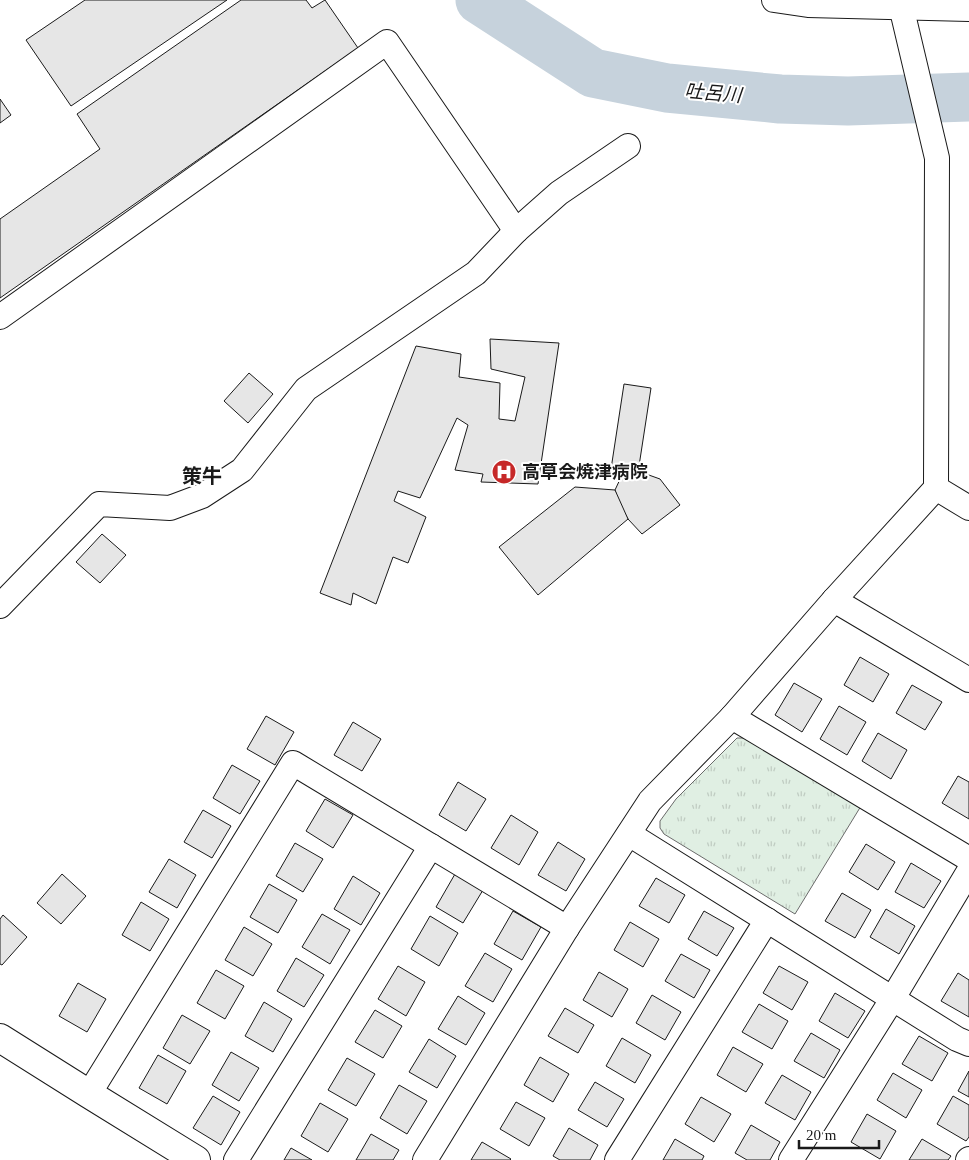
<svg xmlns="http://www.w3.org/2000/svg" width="969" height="1160" viewBox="0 0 969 1160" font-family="'Times New Roman','Noto Sans JP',serif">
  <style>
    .park { fill: url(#park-tufts); stroke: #6a6a6a }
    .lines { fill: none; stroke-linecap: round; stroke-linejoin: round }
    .river { stroke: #c6d2dc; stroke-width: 49 }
    .building { fill: #e6e6e6; stroke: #1a1a1a }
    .street-casing { stroke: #1a1a1a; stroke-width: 26 }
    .secondary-casing { stroke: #1a1a1a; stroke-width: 30 }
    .street { stroke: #fff; stroke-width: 24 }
    .secondary { stroke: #fff; stroke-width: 28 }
    .labels { text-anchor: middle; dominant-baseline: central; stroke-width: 4; stroke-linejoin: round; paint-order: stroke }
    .poi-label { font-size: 18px; font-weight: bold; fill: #1a1a1a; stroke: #fff; text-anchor: start }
    .water-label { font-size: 19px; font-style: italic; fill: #1a1a1a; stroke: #fff }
    .quarter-label { font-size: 20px; font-weight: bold; fill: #1a1a1a; stroke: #fff }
  </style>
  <defs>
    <pattern id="park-tufts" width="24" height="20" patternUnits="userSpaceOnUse" patternTransform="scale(1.25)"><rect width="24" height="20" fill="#e0efe3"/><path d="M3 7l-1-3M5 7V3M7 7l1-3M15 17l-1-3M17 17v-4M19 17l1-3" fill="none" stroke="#c0ccc2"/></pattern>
  </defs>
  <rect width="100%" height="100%" fill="#fff"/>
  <!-- park -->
  <polygon class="park" points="737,738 745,738 861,806 795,914 664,834 660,828 660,821 676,799"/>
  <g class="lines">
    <!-- river -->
    <polyline class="river" points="480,0 593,73 667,88 780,99 848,101 969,97"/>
  </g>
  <!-- building -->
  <g class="building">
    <polygon points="85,0 227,0 71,106 26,40"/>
    <polygon points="241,0 306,0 312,8 325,0 358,48 0,298 0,219 100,149 77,114"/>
    <polygon points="0,99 11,115 0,123"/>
    <polygon points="490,339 559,343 538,484 481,482 483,474 455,470 468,425 457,418 420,498 398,491 394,501 426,517 408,563 393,557 376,604 353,593 351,605 320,593 416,346 461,354 459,377 500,383 499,419 515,421 525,377 491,369"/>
    <polygon points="249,373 273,394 248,423 224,401"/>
    <polygon points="624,384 651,388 639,466 611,469"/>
    <polygon points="646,474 660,479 680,505 642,534 628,519 619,503 615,490 622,475"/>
    <polygon points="575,487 615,490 628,519 538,595 499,547"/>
    <polygon points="102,534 126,555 100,583 76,562"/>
    <polygon points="860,657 889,674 873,702 844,685"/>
    <polygon points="794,683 822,699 802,732 775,715"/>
    <polygon points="912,685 942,702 925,730 896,713"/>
    <polygon points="839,706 866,722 847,755 820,739"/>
    <polygon points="266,716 294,732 275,765 247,749"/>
    <polygon points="353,722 381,739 362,771 334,755"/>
    <polygon points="878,733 907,750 891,779 862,761"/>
    <polygon points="232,765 260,781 240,814 213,798"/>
    <polygon points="958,776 969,782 969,819 942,803"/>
    <polygon points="458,782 486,799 466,831 439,815"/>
    <polygon points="325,799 353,815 333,848 306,831"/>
    <polygon points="203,810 231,826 212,858 184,842"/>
    <polygon points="511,815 538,832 519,865 491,848"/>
    <polygon points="558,842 585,859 566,891 538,875"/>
    <polygon points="295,843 323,859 303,892 276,876"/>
    <polygon points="866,844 895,862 878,890 849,872"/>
    <polygon points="169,859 196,875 177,908 149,892"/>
    <polygon points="911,863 941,881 924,908 895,892"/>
    <polygon points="62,874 86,896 61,924 37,903"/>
    <polygon points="455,874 483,890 463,923 436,907"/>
    <polygon points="353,876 380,893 361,925 334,909"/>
    <polygon points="656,878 685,895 669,923 639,906"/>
    <polygon points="269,884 297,900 278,933 250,917"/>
    <polygon points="842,893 871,910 855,938 825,921"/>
    <polygon points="141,902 169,919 150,951 122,935"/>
    <polygon points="886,909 915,926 899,954 870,937"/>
    <polygon points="513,911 541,927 522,960 494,944"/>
    <polygon points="704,911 734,928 717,956 688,939"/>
    <polygon points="322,914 350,930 330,964 302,947"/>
    <polygon points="3,915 27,937 2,965 0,964 0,919"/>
    <polygon points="430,916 458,933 439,966 411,949"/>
    <polygon points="630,922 659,939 643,967 614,950"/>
    <polygon points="244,927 272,944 253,976 225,960"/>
    <polygon points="485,953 512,969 493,1002 465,986"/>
    <polygon points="681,954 710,970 694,998 665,981"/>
    <polygon points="296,958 324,975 304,1007 277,991"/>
    <polygon points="398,966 425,982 406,1016 378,999"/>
    <polygon points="779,966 808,982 792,1010 763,993"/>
    <polygon points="216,970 244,986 225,1019 197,1003"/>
    <polygon points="599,972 628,989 612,1017 583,1000"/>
    <polygon points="958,973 969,980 969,1017 941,1001"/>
    <polygon points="78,983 106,999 87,1032 59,1016"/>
    <polygon points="835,993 865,1011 848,1038 819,1021"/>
    <polygon points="652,995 681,1012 665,1040 636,1023"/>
    <polygon points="458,996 485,1013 466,1045 438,1029"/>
    <polygon points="264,1002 292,1019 273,1052 245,1036"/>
    <polygon points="759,1004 788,1021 772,1049 742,1032"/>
    <polygon points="565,1008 594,1025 578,1053 548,1036"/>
    <polygon points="375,1010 402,1026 383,1058 355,1042"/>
    <polygon points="182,1015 210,1031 190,1064 163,1048"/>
    <polygon points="811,1033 840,1050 824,1078 794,1061"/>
    <polygon points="919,1036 948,1053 932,1081 902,1064"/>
    <polygon points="622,1038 651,1055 635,1083 606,1066"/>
    <polygon points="429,1039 456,1056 437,1088 409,1072"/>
    <polygon points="733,1047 763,1064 746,1092 717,1075"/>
    <polygon points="231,1052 259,1068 239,1101 212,1085"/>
    <polygon points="158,1055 186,1071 167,1104 139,1088"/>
    <polygon points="540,1057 569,1074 553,1102 524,1085"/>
    <polygon points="347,1058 375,1074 356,1106 328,1090"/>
    <polygon points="969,1071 969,1097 958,1091"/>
    <polygon points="893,1073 922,1090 906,1118 877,1100"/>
    <polygon points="782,1075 811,1092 795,1120 765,1103"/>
    <polygon points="595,1082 624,1099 607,1127 578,1110"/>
    <polygon points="399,1085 427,1101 407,1134 380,1118"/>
    <polygon points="213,1096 240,1112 221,1145 193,1128"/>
    <polygon points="953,1096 969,1105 969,1137 966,1141 937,1124"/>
    <polygon points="701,1097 731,1114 714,1142 685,1124"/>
    <polygon points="516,1102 545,1118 529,1146 500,1129"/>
    <polygon points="320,1103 348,1119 328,1152 301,1136"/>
    <polygon points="867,1114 896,1131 880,1159 851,1142"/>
    <polygon points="751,1125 780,1142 770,1160 747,1160 735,1153"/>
    <polygon points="569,1128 598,1145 590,1160 560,1160 553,1156"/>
    <polygon points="371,1134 399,1150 393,1160 356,1160"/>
    <polygon points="675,1139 704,1156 702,1160 663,1160"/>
    <polygon points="922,1139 951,1156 948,1160 909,1160"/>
    <polygon points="482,1142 511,1159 510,1160 471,1160"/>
    <polygon points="291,1148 312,1160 284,1160"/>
  </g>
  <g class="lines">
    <defs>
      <g id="street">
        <polyline points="774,0 808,5 969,9"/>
        <polyline points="901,6 937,158 936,488"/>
        <polyline points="0,317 387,42 516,231"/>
        <polyline points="834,600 969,680"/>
        <polyline points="0,606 99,504 170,508 202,496 242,470 306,389 476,273 516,231 559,193 628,146"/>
        <polyline points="732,717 969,859"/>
        <polyline points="629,834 957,1039 969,1044"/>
        <polyline points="89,1094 293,763 567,928"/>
        <polyline points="236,1160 431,846"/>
        <polyline points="425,1160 567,928 650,801 732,717 834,600 936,488 969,508"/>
        <polyline points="617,1160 767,920"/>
        <polyline points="791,1160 893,998 969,871"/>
        <polyline points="968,1160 969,1159"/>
      </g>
      <polyline id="secondary" points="0,1038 89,1094 196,1160"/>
    </defs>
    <!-- street casing -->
    <use href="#street" class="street-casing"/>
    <!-- secondary casing -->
    <use href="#secondary" class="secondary-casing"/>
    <!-- street -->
    <use href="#street" class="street"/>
    <!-- secondary -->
    <use href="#secondary" class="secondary"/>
  </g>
  <!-- icons -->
  <defs>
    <symbol id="hospital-disc" viewBox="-11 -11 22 22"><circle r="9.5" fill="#c62828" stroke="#fff"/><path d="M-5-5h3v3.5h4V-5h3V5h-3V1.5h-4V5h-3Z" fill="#fff"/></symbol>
  </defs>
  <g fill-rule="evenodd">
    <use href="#hospital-disc" x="490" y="458" width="28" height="28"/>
  </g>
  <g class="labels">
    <!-- poi labels -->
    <g class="poi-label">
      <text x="522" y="472">高草会焼津病院</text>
    </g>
    <!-- water labels -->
    <g class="water-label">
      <text transform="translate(713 93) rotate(5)">吐呂川</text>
    </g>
    <!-- quarter labels -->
    <g class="quarter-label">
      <text x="202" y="476">策牛</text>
    </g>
  </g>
  <!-- scale -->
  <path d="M799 1140v8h80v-8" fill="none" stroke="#1a1a1a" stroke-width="2.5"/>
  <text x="806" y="1140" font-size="15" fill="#1a1a1a" stroke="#ffffff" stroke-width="4" paint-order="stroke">20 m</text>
</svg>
